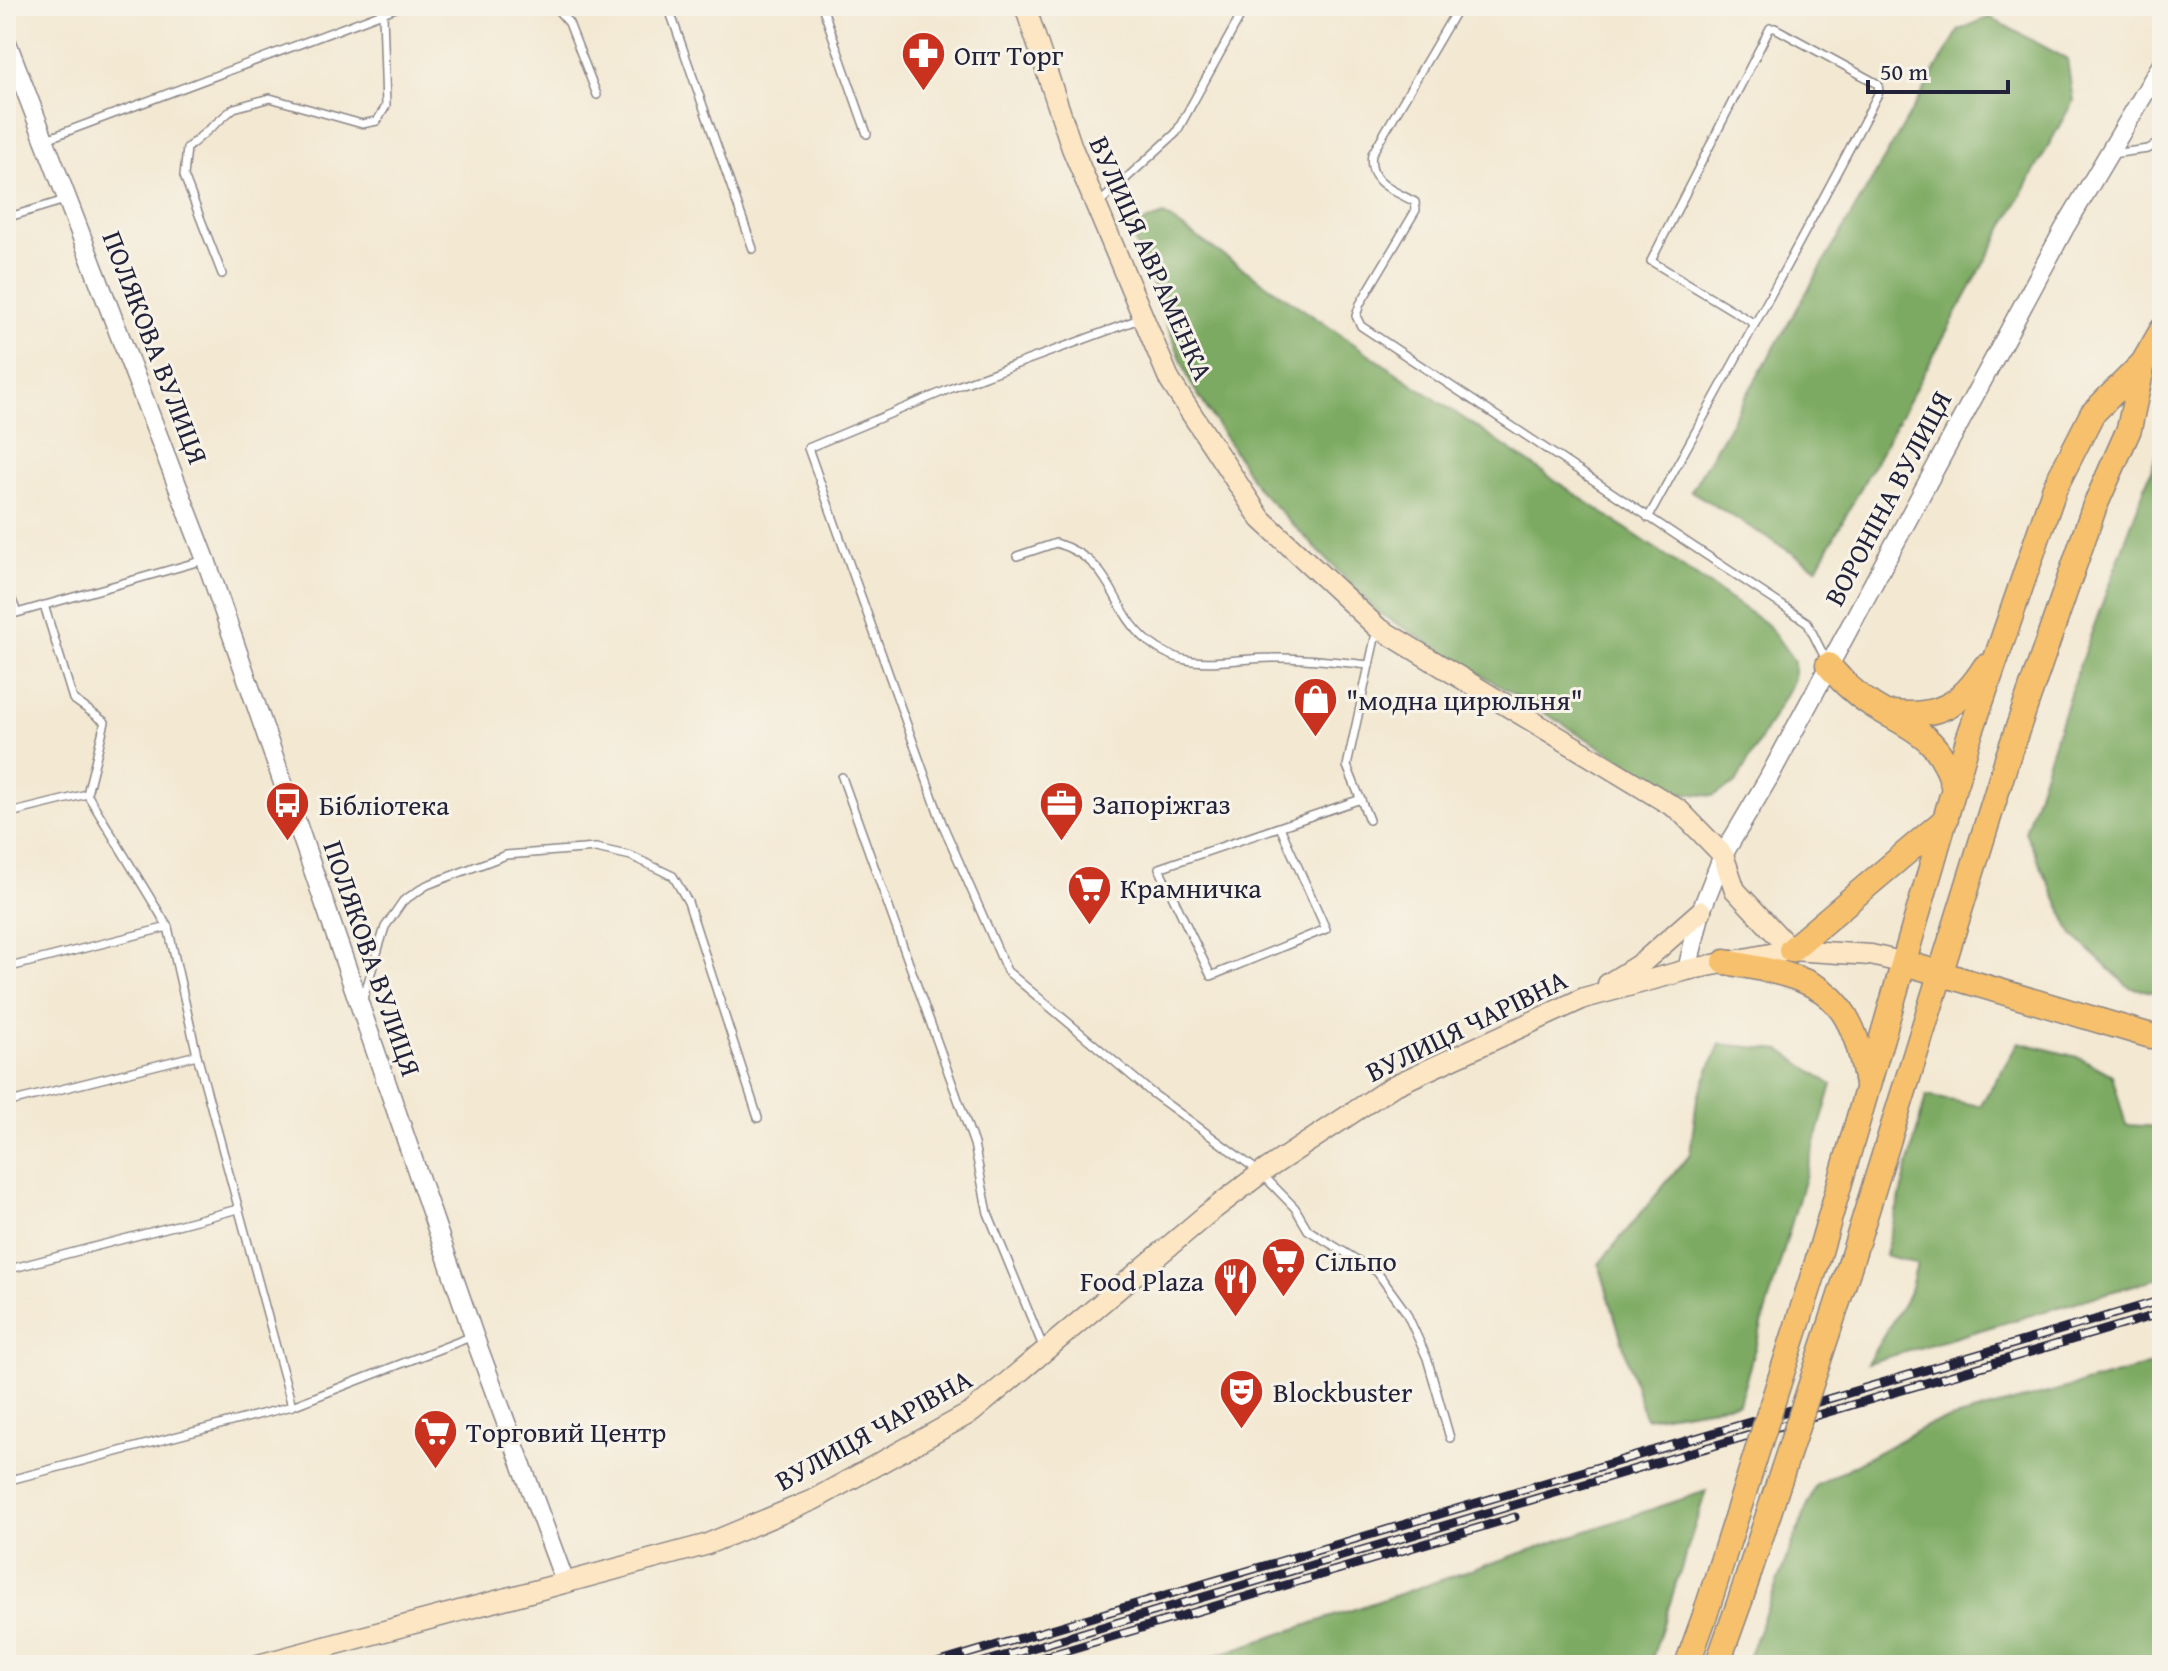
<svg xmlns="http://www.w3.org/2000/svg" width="2168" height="1671" viewBox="0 0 2168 1671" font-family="'Gentium Book Plus',serif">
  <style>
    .forest { fill: #7daa62; stroke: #50664e; stroke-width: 2 }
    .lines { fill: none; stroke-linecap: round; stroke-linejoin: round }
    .service-casing { stroke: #8a8586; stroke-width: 10 }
    .tertiary-casing { stroke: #8a8586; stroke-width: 21 }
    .secondary-casing { stroke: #8a8586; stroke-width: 23 }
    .primary-casing { stroke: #8a8586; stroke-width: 27 }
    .trunk-casing { stroke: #8a8586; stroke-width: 27 }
    .service { stroke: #fff; stroke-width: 7 }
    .tertiary { stroke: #fff; stroke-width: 18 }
    .secondary { stroke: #fce6c4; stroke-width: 20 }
    .primary { stroke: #f7c06c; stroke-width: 24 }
    .trunk { stroke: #f7c06c; stroke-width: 24 }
    .rail-casing { stroke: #22223b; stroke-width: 9 }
    .rail { stroke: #f7f3e8; stroke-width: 6; stroke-dasharray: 18; stroke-linecap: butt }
    .trunk-bridge-casing { stroke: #8a8586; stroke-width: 27; stroke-linecap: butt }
    .trunk-bridge { stroke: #f7c06c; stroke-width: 24 }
    .labels { text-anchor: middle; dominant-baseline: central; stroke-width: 6; stroke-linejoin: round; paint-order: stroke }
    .poi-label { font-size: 28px; fill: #22223b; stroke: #f7f3e8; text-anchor: start }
    .street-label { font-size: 28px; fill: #22223b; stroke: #f7f3e8 }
  </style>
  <rect width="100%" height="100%" fill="#f7f3e8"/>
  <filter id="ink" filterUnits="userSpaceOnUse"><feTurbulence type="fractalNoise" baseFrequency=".0125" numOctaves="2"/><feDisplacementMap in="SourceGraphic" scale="16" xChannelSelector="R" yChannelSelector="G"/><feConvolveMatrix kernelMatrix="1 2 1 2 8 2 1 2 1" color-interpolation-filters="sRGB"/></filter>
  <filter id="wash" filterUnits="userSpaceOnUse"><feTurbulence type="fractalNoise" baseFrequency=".006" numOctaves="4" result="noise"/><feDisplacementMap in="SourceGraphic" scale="32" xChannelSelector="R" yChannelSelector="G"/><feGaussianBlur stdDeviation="1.8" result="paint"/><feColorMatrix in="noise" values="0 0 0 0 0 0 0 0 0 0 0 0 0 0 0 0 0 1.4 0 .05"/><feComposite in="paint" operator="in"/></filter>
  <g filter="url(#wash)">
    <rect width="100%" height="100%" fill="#f3e8d2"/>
    <!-- forest -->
    <g class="forest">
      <polygon points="1989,17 2067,59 2073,101 1817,568 1691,491 1959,30"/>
      <polygon points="1164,215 1768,625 1794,661 1794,679 1736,783 1713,796 1675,792 1379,613 1258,489 1190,382 1129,227"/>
      <polygon points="2162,440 2162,994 2129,987 2073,935 2025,832 2076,675"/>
      <polygon points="2019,1042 2081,1058 2112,1075 2126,1125 2162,1127 2162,1277 1867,1363 1909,1294 1917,1264 1885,1255 1926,1096 1980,1106"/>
      <polygon points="1720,1044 1781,1050 1832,1085 1739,1403 1645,1418 1599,1264 1690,1154 1697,1099"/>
      <polygon points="2162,1362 2162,1665 1745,1665 1815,1486 1928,1425"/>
      <polygon points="1706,1491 1650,1665 1188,1665"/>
    </g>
  </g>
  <g filter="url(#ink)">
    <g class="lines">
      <defs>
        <g id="service">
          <polyline points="554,6 569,23 597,95"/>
          <polyline points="668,6 753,249"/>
          <polyline points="822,6 867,134"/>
          <path d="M 1459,6 L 1372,154 C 1367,183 1393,190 1415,202 L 1416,210 L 1360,304 L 1356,316 L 1361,326 L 1807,622 L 1827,662"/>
          <polyline points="44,140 401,6"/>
          <polyline points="2111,154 2148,149 2162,141"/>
          <polyline points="1098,204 1176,133 1246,6"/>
          <polyline points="6,218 65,200"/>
          <polyline points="222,274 184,176 187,148 234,108 270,98 362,124 377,121 386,106 383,13"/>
          <polyline points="1142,318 952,388 808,448 942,823 1007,971 1152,1093 1261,1173 1295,1208 1308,1230 1377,1272 1406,1312 1427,1358 1450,1438"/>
          <path d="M 1648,518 C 1726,376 1805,236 1879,92 L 1878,84 L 1775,28 L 1770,28 L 1651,261 L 1755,324"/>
          <path d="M 1017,556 L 1056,543 C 1118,563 1107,607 1149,642 C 1188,674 1227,658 1272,658 C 1304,657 1337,662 1369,665"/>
          <polyline points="6,584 17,613 204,560"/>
          <polyline points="44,605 73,699 105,722 87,794 168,927 197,1055 292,1406"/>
          <polyline points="842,777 974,1144 988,1213 1044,1349"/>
          <polyline points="6,814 87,794"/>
          <polyline points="1369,820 1347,766 1377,629"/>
          <polyline points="1280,827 1326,929 1211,976 1159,868 1361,799"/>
          <polyline points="6,968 168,927"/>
          <polyline points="362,1002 385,927 403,901 427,885 506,855 596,848 631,856 673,876 688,902 758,1118"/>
          <polyline points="6,1103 197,1055"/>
          <polyline points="6,1270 238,1209"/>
          <polyline points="6,1481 292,1406 473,1336"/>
        </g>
        <g id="tertiary">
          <polyline points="6,40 206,560 474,1336 565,1582"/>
          <polyline points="1687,970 1701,911 1723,855 1768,779 2064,229 2162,64"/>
        </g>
        <g id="secondary">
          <polyline points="1025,6 1072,148 1170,381 1261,519 1377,627 1679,810 1723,855 1735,890 1791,950"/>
          <polyline points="1608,984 1643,962 1701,911"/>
          <polyline points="258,1665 705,1545 813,1500 972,1412 1206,1215 1261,1173 1393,1086 1584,998 1687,970 1791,950 1871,955 1905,963"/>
        </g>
        <polyline id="primary" points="1905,963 2151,1036 2162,1036"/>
        <g id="trunk">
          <path d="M 1828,665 C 1835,673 1842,681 1850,688 C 1892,727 1940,723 1954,789"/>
          <path d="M 1893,713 C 1938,718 1961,705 1985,667"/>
          <polyline points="1791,950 1946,819"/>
          <path d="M 1725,962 C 1816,978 1850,985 1867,1084"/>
          <polyline points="1815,1269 1968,740 2055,487 2092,414 2143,363 2162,330"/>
          <polyline points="1848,1271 2007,759 2094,508 2129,429 2143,363"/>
          <polyline points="1687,1665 1705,1615"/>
          <polyline points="1717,1665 1740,1601"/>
        </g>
      </defs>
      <!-- service casing -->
      <use href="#service" class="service-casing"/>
      <!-- tertiary casing -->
      <use href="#tertiary" class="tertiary-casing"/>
      <!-- secondary casing -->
      <use href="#secondary" class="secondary-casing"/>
      <!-- primary casing -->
      <use href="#primary" class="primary-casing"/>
      <!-- trunk casing -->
      <use href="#trunk" class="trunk-casing"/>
      <!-- service -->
      <use href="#service" class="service"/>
      <!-- tertiary -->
      <use href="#tertiary" class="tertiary"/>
      <!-- secondary -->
      <use href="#secondary" class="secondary"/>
      <!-- primary -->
      <use href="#primary" class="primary"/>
      <!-- trunk -->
      <use href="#trunk" class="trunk"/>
      <defs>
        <g id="rail">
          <polyline points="930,1665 2162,1300"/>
          <polyline points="974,1665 2162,1313"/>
          <polyline points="1017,1665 1515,1517"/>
        </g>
      </defs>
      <!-- rail casing -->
      <use href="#rail" class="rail-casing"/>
      <!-- rail -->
      <use href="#rail" class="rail"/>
      <defs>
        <g id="trunk-bridge">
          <polyline points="1740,1601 1848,1271"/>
          <polyline points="1705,1615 1815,1269"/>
        </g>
      </defs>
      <!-- trunk-bridge casing -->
      <use href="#trunk-bridge" class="trunk-bridge-casing"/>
      <!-- trunk-bridge -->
      <use href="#trunk-bridge" class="trunk-bridge"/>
    </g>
  </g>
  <!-- icons -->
  <defs>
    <symbol id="pharmacy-pin" viewBox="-11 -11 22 30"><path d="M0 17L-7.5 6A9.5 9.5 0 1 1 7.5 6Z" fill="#c8321e" stroke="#f7f3e8"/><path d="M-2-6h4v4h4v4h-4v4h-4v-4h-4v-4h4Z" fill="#fff"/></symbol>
    <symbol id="shop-pin" viewBox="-11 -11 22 30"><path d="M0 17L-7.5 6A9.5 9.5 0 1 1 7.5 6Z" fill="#c8321e" stroke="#f7f3e8"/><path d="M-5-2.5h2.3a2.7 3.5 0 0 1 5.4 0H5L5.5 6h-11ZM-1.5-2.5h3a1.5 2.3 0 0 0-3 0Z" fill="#fff"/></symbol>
    <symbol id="office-pin" viewBox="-11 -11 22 30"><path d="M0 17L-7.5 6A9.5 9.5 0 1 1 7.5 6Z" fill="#c8321e" stroke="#f7f3e8"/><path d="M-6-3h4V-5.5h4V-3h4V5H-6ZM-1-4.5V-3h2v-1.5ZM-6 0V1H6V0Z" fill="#fff"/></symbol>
    <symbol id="bus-pin" viewBox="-11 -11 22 30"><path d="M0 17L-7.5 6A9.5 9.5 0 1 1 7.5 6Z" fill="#c8321e" stroke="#f7f3e8"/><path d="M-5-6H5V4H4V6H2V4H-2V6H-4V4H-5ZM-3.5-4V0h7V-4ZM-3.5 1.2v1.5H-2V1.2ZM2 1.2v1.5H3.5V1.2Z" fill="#fff"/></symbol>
    <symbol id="supermarket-pin" viewBox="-11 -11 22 30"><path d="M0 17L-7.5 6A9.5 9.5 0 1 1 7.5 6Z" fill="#c8321e" stroke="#f7f3e8"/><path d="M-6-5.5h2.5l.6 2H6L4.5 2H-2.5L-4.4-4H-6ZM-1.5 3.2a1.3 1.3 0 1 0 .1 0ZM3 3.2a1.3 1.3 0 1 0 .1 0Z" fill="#fff"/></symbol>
    <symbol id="restaurant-pin" viewBox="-11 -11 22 30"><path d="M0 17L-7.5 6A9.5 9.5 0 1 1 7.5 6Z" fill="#c8321e" stroke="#f7f3e8"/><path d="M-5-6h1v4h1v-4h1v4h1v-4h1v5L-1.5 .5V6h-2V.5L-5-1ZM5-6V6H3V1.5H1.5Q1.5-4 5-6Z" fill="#fff"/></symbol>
    <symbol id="theatre-pin" viewBox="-11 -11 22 30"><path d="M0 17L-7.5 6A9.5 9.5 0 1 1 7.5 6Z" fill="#c8321e" stroke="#f7f3e8"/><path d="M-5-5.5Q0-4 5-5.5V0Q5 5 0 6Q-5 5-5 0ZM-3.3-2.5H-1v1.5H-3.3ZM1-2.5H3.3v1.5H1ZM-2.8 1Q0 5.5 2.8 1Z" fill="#fff"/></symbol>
  </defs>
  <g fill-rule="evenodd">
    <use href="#pharmacy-pin" x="898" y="28" width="51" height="69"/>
    <use href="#shop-pin" x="1290" y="674" width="51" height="69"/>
    <use href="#office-pin" x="1036" y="778" width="51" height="69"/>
    <use href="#bus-pin" x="262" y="778" width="51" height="69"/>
    <use href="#supermarket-pin" x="1064" y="862" width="51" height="69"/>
    <use href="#supermarket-pin" x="1258" y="1234" width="51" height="69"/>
    <use href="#restaurant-pin" x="1210" y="1254" width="51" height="69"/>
    <use href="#theatre-pin" x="1216" y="1366" width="51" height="69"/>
    <use href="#supermarket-pin" x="410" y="1406" width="51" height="69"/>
  </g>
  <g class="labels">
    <!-- poi labels -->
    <g class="poi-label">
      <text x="954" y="54">Опт Торг</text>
      <text x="1346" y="699">"модна цирюльня"</text>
      <text x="1092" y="803">Запоріжгаз</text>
      <text x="319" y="804">Бібліотека</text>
      <text x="1120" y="887">Крамничка</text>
      <text x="1315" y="1260">Сільпо</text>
      <text x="1204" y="1280" text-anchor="end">Food Plaza</text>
      <text x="1273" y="1391">Blockbuster</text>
      <text x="466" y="1431">Торговий Центр</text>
    </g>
    <!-- street labels -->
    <g class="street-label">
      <text transform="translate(1152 258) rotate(66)">ВУЛИЦЯ АВРАМЕНКА</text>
      <text transform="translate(156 347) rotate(69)">ПОЛЯКОВА ВУЛИЦЯ</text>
      <text transform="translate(1887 498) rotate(-62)">ВОРОНІНА ВУЛИЦЯ</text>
      <text transform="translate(373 958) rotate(71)">ПОЛЯКОВА ВУЛИЦЯ</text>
      <text transform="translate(1466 1025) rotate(-26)">ВУЛИЦЯ ЧАРІВНА</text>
      <text transform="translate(873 1429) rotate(-29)">ВУЛИЦЯ ЧАРІВНА</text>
    </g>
  </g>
  <!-- margin -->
  <rect width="2168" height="1671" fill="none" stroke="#f7f3e8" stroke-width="32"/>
  <!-- scale -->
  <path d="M1868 80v12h140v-12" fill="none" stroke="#22223b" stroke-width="4"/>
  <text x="1880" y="80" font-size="24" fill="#22223b" stroke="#f7f3e8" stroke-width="6" paint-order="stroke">50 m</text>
</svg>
